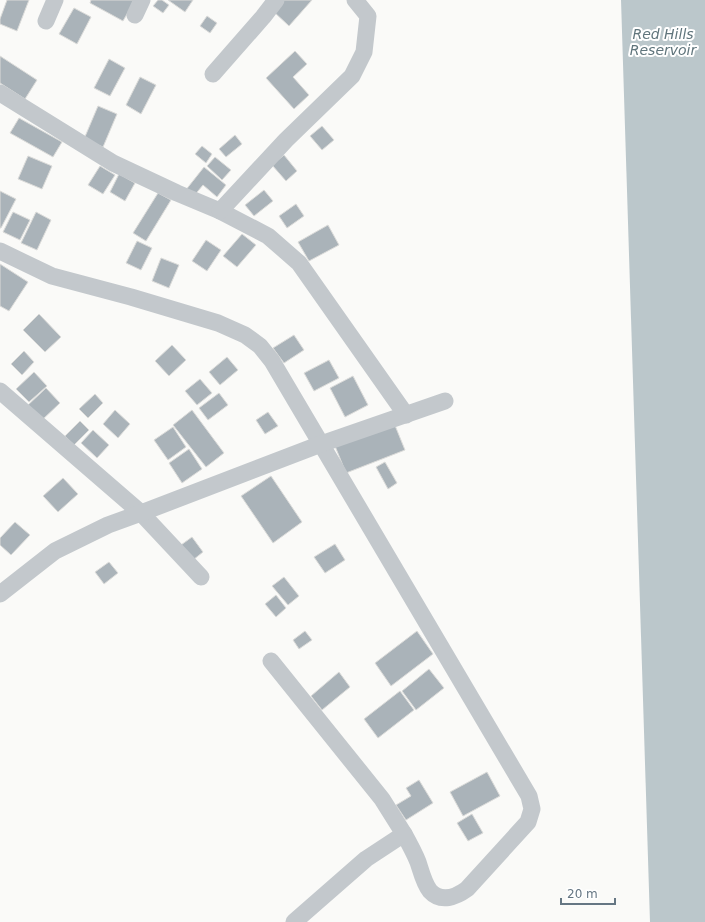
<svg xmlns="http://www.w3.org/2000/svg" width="705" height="922" viewBox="0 0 705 922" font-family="'DejaVu Sans',sans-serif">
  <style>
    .water { fill: #bbc7cb }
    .building { fill: #aab3b9; stroke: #dcdcda }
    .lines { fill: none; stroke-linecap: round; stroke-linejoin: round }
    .minor { stroke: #c3c8cc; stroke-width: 17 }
    .labels { text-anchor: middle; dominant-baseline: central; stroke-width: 4; stroke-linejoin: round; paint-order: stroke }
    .water-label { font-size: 14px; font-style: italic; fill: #60757c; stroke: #fff }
  </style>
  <rect width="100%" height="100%" fill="#fafaf8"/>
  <!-- water -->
  <polygon class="water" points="621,0 705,0 705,922 650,922"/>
  <!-- building -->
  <g class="building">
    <polygon points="7,0 29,0 17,31 0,24 0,19"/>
    <polygon points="91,0 135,0 123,21 90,3"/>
    <polygon points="158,0 162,0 169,5 163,13 153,6"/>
    <polygon points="168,0 193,0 185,12"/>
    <polygon points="282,0 312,0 289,26 273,11"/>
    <polygon points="74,8 91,17 77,44 59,34"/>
    <polygon points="207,16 217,23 210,33 200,26"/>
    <polygon points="295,51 307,64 293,77 309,95 294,109 266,78"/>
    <polygon points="0,56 37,80 25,99 0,83"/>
    <polygon points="109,59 125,68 110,96 94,88"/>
    <polygon points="140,77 156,85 141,114 126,105"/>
    <polygon points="98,106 117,114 103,147 84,139"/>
    <polygon points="19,118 62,142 53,157 10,133"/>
    <polygon points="322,126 334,140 322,150 310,136"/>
    <polygon points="235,135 242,144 226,157 219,149"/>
    <polygon points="202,146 212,154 206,163 195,154"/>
    <polygon points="284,155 297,171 286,181 272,165"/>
    <polygon points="28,156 52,166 42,189 18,179"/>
    <polygon points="215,157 231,170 222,180 207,166"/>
    <polygon points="100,166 115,175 103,194 88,185"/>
    <polygon points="204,167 226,185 217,197 203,185 193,197 185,191"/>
    <polygon points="119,174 135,183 125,201 110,192"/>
    <polygon points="264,190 273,201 254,216 245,205"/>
    <polygon points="0,191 16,199 1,228 0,228"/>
    <polygon points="158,193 171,200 146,241 133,233"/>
    <polygon points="296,204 304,216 287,228 279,216"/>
    <polygon points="13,212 30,220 20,240 3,232"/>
    <polygon points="36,212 51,220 37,250 21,243"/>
    <polygon points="328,225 339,245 309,261 298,242"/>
    <polygon points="242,234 256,245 237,267 223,256"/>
    <polygon points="206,240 221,250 207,271 192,261"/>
    <polygon points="137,241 152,248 141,270 126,263"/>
    <polygon points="161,258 179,265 169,288 152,281"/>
    <polygon points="0,264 28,282 9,311 0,306"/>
    <polygon points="39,314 61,337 45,352 23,330"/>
    <polygon points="294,335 304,350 284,363 273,348"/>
    <polygon points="172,345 186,360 169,376 155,361"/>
    <polygon points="24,351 34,362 22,375 11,364"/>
    <polygon points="227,357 238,370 220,385 209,372"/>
    <polygon points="329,360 339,378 314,391 304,373"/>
    <polygon points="34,372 47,386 29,402 16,389"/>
    <polygon points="353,376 368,405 345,417 330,388"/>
    <polygon points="200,379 212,393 197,405 185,391"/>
    <polygon points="46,388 60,403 41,421 27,406"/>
    <polygon points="219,393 228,405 208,420 199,408"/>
    <polygon points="95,394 103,403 88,418 79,409"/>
    <polygon points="115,410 130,424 118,438 103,424"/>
    <polygon points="192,410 224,453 206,467 173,425"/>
    <polygon points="268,412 278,426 265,434 256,420"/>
    <polygon points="80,421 89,430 74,445 65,436"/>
    <polygon points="394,423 405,450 346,473 335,446"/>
    <polygon points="173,427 186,447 168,460 154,440"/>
    <polygon points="93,430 109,445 97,458 81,443"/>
    <polygon points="189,449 202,469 182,483 169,463"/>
    <polygon points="385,462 397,483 388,489 376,467"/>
    <polygon points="271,476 302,522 273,543 241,496"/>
    <polygon points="63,478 78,494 58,512 43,496"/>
    <polygon points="15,522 30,535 11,555 0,545 0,538"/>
    <polygon points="192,537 203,552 193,560 181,545"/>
    <polygon points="335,544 345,560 325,573 314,557"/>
    <polygon points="109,562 118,573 104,584 95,572"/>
    <polygon points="284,577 299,596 288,605 272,586"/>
    <polygon points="276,595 286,608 276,617 265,604"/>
    <polygon points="305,631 312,640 299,649 293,640"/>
    <polygon points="417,631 433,654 391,686 375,663"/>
    <polygon points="429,669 444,688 416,710 402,691"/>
    <polygon points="339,672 350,687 322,710 311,696"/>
    <polygon points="400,691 414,710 378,738 364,719"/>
    <polygon points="487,772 500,796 463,816 450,792"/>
    <polygon points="419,780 433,803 406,820 396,805 411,796 406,788"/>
    <polygon points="472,814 483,833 468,841 457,823"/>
  </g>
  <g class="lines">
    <!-- minor -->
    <g class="minor">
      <polyline points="135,15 142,0"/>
      <polyline points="46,21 55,0"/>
      <polyline points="213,74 263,17 276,0"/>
      <polyline points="0,93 113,163 177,193 220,211 268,236 299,263 406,415"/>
      <polyline points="220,211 286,140 352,76 364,52 368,16 355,0"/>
      <path d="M 0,251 L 52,276 L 131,297 L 218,323 L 245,335 L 260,346 L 272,361 L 529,796 L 532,809 L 528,822 L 467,889 C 456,897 441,903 430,891 C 424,884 421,871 418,862 C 414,852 409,843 404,834 L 366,859 L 294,922"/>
      <polyline points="0,391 141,513 201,577"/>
      <polyline points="0,594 55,551 108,525 141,513 321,444 445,401"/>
      <polyline points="271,661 382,799 404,834"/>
    </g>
  </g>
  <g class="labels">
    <!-- water labels -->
    <g class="water-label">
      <text x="663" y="34">Red Hills<tspan x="663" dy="16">Reservoir</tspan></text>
    </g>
  </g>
  <!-- scale -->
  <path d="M561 898v6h54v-6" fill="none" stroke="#657683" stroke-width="2"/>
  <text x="567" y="898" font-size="12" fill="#657683" stroke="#ffffff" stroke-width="3" paint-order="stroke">20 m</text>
</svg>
